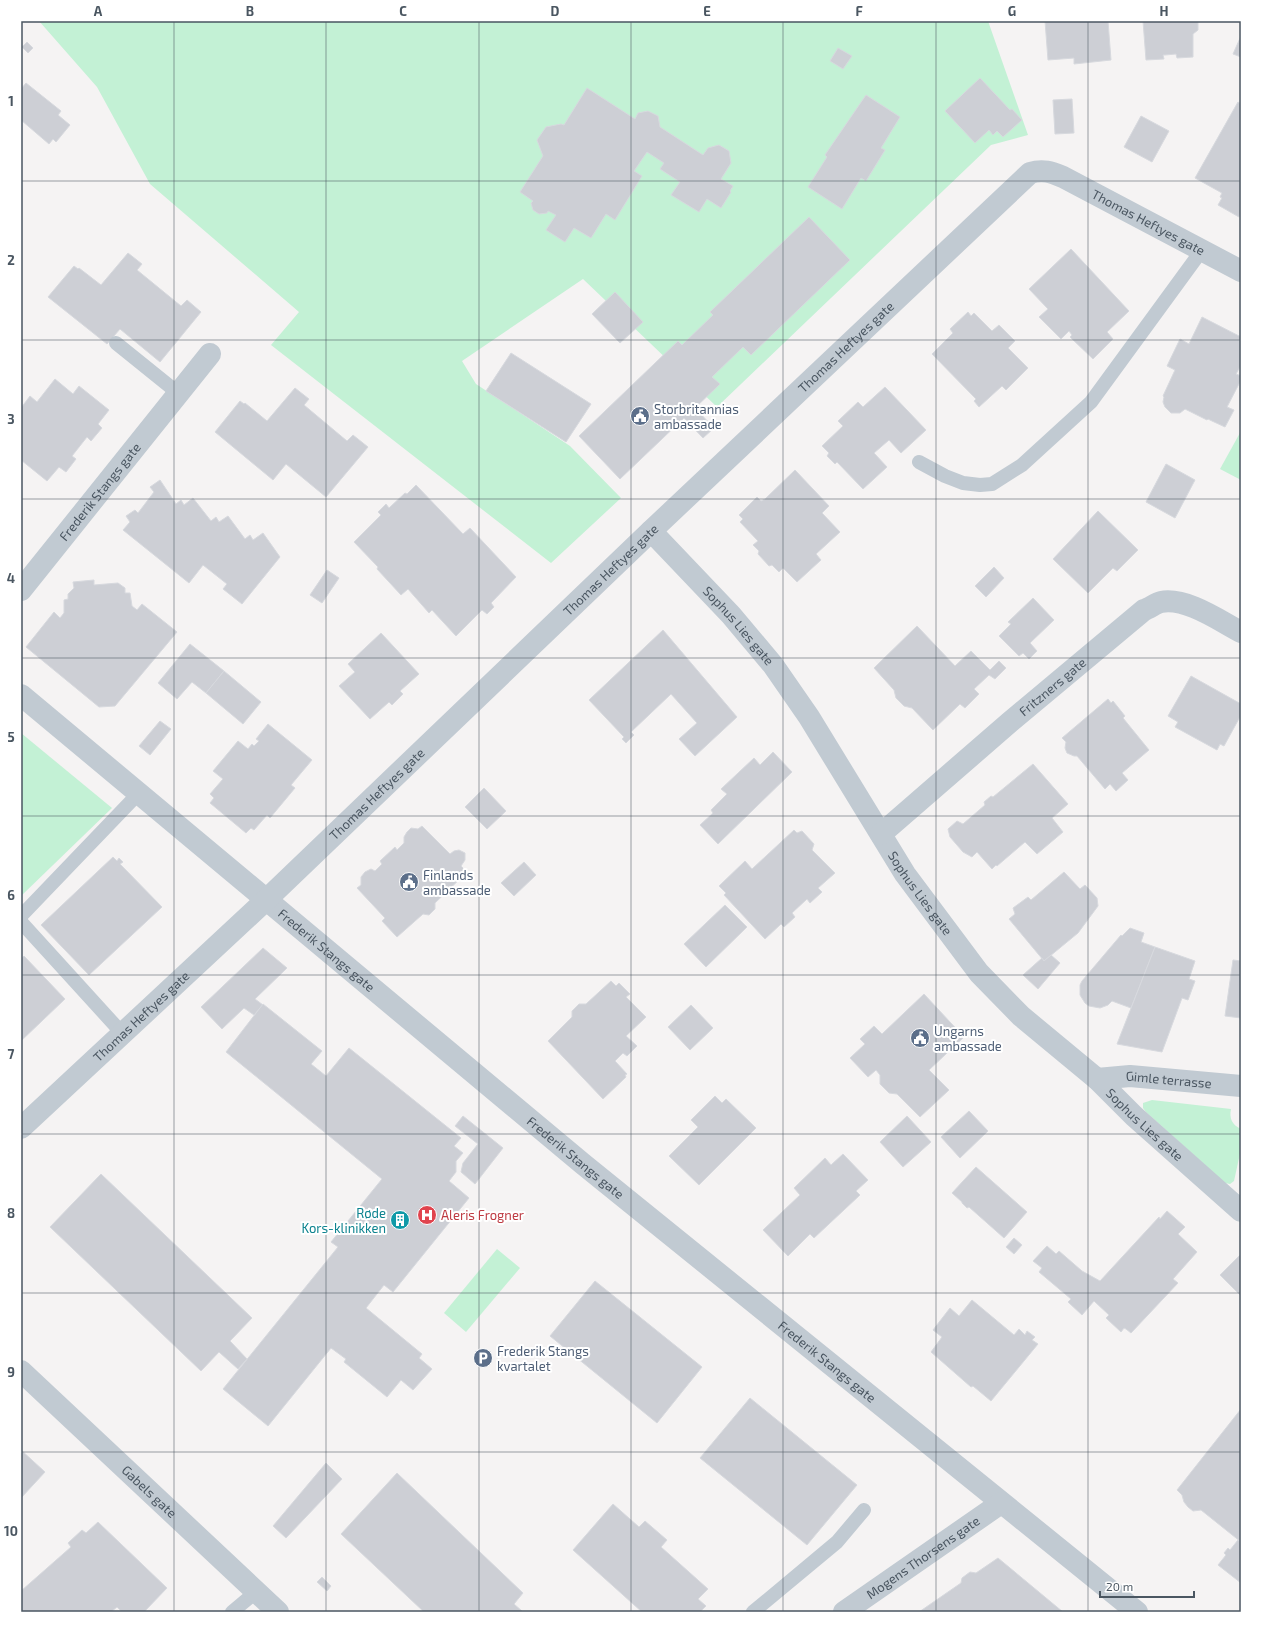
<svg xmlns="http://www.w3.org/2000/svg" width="1262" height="1633" viewBox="0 0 1262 1633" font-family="'Exo 2',sans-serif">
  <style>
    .green { fill: #c3f1d5 }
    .building { fill: #cdcfd5; stroke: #d7d9de }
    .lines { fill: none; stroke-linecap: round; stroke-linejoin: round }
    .lane { stroke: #c1cad2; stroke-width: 14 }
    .street { stroke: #c1cad2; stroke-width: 22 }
    .grid { fill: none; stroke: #4a5661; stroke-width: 1; stroke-opacity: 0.55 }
    .labels { text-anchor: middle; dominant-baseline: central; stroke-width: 4; stroke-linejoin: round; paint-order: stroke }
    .street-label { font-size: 13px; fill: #4a5661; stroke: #fff }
    .service-label { font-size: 13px; fill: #4e5e75; stroke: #fff; text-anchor: start }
    .culture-label { font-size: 13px; fill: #0d838f; stroke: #fff; text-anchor: end }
    .health-label { font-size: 13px; fill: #be3a42; stroke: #fff; text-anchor: start }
    .neatline { fill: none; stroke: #4a5661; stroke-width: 1.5 }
    .grid-label { font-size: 13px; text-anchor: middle; font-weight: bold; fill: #4a5661 }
  </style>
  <rect width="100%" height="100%" fill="#f5f3f3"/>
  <!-- green -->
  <g class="green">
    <polygon points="39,21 988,21 1028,135 991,145 717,407 583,279 462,361 476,384 570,446 621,498 551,563 271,345 299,312 150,184 97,87"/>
    <polygon points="1241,431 1241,480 1220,469"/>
    <polygon points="21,733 112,808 21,896"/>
    <path d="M 1152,1100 L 1231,1109 C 1229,1118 1232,1125 1241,1129 L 1241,1149 L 1234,1181 L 1230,1184 L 1225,1183 L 1146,1112 L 1143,1108 L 1143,1103 Z"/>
    <polygon points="497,1249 520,1268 466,1332 444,1313"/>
  </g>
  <!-- building -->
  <g class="building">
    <polygon points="1045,21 1108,21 1111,60 1074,64 1074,58 1048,60"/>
    <polygon points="1143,21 1198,21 1198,30 1193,34 1193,57 1177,58 1176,54 1165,55 1163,55 1164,59 1146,60"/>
    <polygon points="1241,36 1241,57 1233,54"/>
    <polygon points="27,42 33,48 28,53 22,47"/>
    <polygon points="838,48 852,56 843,69 830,61"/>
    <polygon points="980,78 1010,110 1012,109 1022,120 1003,137 997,131 993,135 989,130 975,143 945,111"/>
    <polygon points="26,83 61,111 58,115 70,125 56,142 53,139 49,144 21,120 21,89"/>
    <polygon points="587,88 635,119 638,113 648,111 658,116 660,127 703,155 708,148 719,145 729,151 731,163 721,179 733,186 730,191 731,192 721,208 707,199 699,212 671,195 680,182 660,169 664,163 647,152 634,171 642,176 615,220 606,214 591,238 574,228 565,242 546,230 556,215 548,211 547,213 539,214 533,210 531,203 533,201 520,192 543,156 537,140 546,127 561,124 564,125"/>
    <polygon points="866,95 900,117 881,148 885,150 866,181 861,178 842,209 808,187 827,157 825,155"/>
    <polygon points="1072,99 1074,133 1055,134 1053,100"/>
    <polygon points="1238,102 1241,104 1241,212 1239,217 1218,205 1222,198 1220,197 1222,193 1195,178"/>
    <polygon points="1141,116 1169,131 1152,162 1124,147"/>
    <polygon points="809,217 850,260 751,355 743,347 712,377 720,384 695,408 714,428 703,438 684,418 620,479 579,436 678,341 682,345 713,315 710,312"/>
    <polygon points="1071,249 1129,311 1107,332 1113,339 1093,359 1070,337 1072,335 1069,331 1061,339 1039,317 1048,309 1029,289"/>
    <polygon points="128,253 142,264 137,270 181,306 187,300 201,312 160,362 120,329 107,344 48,297 74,266 78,269 79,268 101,285"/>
    <polygon points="615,292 643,322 620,343 592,314"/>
    <polygon points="968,312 971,316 974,313 992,331 999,325 1015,341 1008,348 1028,368 1006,390 1002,386 979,407 974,401 976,399 932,354 953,333 950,329"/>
    <polygon points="1202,317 1241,337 1241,365 1236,374 1241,376 1241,380 1227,407 1234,410 1225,427 1212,421 1208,419 1207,420 1185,409 1180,413 1171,413 1165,407 1163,402 1164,397 1163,396 1175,370 1167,366 1180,339 1189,344"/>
    <polygon points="511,353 591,404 566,442 486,391"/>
    <polygon points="55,379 73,394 79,386 109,410 98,424 102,428 91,441 87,437 72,456 76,459 66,472 59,467 47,481 21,460 21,408 30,396 37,402"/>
    <polygon points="885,387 926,430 901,453 889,440 874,453 887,467 863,489 837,462 835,464 827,456 829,453 822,446 843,426 838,421 858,402 863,407"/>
    <polygon points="295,388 309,399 304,405 347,441 353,435 368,447 326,497 286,464 273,480 215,432 240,401 244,404 245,403 267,421"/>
    <polygon points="1166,464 1195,480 1175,518 1146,502"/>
    <polygon points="795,470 829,506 822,513 840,532 816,554 821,560 797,582 783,568 779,572 772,565 769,566 758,554 759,551 753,545 758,541 740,522 743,519 739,515 757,497 761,501 765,499"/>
    <polygon points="160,480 176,504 181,500 184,505 193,498 211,521 216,517 219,522 228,516 245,539 250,535 253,540 263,533 280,557 242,604 223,589 227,584 203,565 189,583 123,530 130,522 126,516 135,510 138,513 154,492 150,487"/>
    <polygon points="416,485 463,534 470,528 516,577 491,603 494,607 487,614 482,610 456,636 432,610 429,613 408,589 401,595 377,569 378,567 354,542 381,515 378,512 386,504 389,508 405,493 407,494"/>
    <polygon points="1098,511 1138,550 1117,571 1113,568 1088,593 1053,559"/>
    <polygon points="994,567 1004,578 986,597 975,586"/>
    <polygon points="327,570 339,578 322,603 310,595"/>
    <polygon points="94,580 94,585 118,583 125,588 125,593 130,593 132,606 137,610 142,604 177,632 115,706 99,707 26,647 54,612 60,618 64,613 64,600 68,599 68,594 74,588 73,582"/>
    <polygon points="1033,598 1054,620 1030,643 1037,651 1029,659 1023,653 1019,656 999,636 1011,624 1008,622"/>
    <polygon points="917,626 955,666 971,651 990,670 999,661 1006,668 995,679 989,675 974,689 979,694 965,708 960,704 933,730 912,708 904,706 896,698 894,690 874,668"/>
    <polygon points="663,630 737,717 695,756 679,739 697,723 671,694 631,732 634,735 626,743 622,739 624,737 589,700"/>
    <polygon points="381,633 419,674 400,691 403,694 392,705 389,702 370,719 339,686 355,672 348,664"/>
    <polygon points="190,644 224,671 206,693 192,682 177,699 158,683"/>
    <polygon points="224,671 261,702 243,724 206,693"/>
    <polygon points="1191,676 1241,704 1241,715 1224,746 1220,744 1217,750 1175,727 1178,722 1168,716"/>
    <polygon points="1108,699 1111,703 1113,701 1125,716 1123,718 1149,750 1122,773 1128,780 1116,791 1110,784 1105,789 1077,756 1074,756 1067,753 1065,748 1066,742 1062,738"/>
    <polygon points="160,721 171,729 150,755 139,746"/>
    <polygon points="268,724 312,760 291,785 295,788 270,818 267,815 254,830 251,828 246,833 210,803 214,798 210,794 223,779 213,771 238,741 248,749 252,744 254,746 259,741 256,739"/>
    <polygon points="773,752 792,772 718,844 700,825 713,813 711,810 727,794 721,789 754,758 760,765"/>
    <polygon points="1033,764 1068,804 1052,818 1063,832 1037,854 1025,842 997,866 996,865 992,869 977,852 972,857 963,852 950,837 948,829 957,821 963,824 985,805 984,802 991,796 993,797"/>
    <polygon points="484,788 506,811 487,829 465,807"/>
    <polygon points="422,826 450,854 454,851 459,850 465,853 465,860 461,866 467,872 435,903 435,909 429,915 423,914 397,937 382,921 385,918 357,888 361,885 361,877 365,872 371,869 375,871 382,864 380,861 395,847 397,850 404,843 404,837 407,832 411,828 418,829"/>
    <polygon points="794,830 797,833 802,831 814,844 812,850 835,873 818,888 822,892 810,903 807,899 792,913 795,917 784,927 781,924 765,939 724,895 726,893 719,886 745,861 752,869"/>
    <polygon points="113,857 117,861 119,858 123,862 120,864 162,907 89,975 41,925"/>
    <polygon points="524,862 536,875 514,896 501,883"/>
    <polygon points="1064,872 1080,889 1085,885 1097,898 1098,906 1078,933 1044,961 1009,919 1015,914 1013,908 1028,897 1031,900"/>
    <polygon points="725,905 747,927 706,967 684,944"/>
    <polygon points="1130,928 1144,933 1141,942 1155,947 1131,1008 1112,1001 1108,1005 1100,1008 1089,1006 1085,1003 1080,995 1080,985 1082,981 1121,935 1122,936"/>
    <polygon points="1155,947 1195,961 1189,979 1195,981 1188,1000 1182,998 1162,1052 1117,1044"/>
    <polygon points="263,948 287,968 255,999 263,1005 254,1015 244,1008 222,1029 201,1007"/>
    <polygon points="1051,955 1060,963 1038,989 1023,975 1042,958 1044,961"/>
    <polygon points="24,956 65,999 21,1041 21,959"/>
    <polygon points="1233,960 1241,961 1241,1018 1225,1016"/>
    <polygon points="611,981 616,986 619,983 630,994 626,997 646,1017 626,1036 637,1046 627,1056 623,1053 615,1061 627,1074 625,1075 626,1077 603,1099 548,1041 572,1017 572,1011 579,1004 586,1004"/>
    <polygon points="924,994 964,1037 929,1070 949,1090 920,1117 897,1094 889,1093 880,1084 880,1075 876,1070 868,1077 850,1058 865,1044 860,1039 874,1026 882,1034"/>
    <polygon points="263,1004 322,1051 311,1064 326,1076 349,1048 461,1138 454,1146 463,1153 456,1161 456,1172 449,1181 469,1198 393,1292 384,1285 366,1308 422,1354 419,1358 432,1369 413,1390 401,1380 387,1397 344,1362 346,1359 331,1348 268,1426 223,1389 338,1247 331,1242 382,1179 226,1052"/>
    <polygon points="691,1005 713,1028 690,1050 668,1027"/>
    <polygon points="715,1096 722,1103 726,1099 756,1128 699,1185 669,1156 698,1127 691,1120"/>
    <polygon points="969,1111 988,1131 960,1158 941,1137"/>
    <polygon points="463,1116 503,1148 475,1184 461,1172 463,1163 478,1144 455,1126"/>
    <polygon points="907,1116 931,1142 903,1167 880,1142"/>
    <polygon points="843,1154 868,1180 856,1191 860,1195 814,1238 810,1234 788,1256 763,1230 800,1195 794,1188 825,1158 831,1165"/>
    <polygon points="976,1167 1027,1212 1004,1238 969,1207 967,1208 962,1203 962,1202 952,1193"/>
    <polygon points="101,1174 252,1318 230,1341 247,1359 238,1369 219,1352 201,1371 50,1227"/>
    <polygon points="1167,1211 1185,1227 1178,1234 1197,1252 1173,1279 1178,1283 1131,1333 1126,1329 1124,1328 1121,1332 1106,1318 1109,1315 1094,1301 1082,1315 1068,1302 1071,1299 1039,1272 1042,1268 1033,1261 1047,1246 1056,1254 1059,1251 1082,1271 1100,1281 1159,1217 1160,1219"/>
    <polygon points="1014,1238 1022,1245 1014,1254 1006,1247"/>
    <polygon points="1241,1254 1241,1296 1220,1275"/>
    <polygon points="595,1281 702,1367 657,1423 550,1336"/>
    <polygon points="972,1300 1014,1335 1019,1329 1025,1335 1027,1331 1035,1337 1032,1340 1038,1344 991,1401 973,1386 971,1387 931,1352 942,1337 933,1330 950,1308 959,1316"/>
    <polygon points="750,1398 857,1485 807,1545 700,1458"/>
    <polygon points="1241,1409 1241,1542 1201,1510 1193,1511 1188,1507 1184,1502 1182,1495 1177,1490"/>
    <polygon points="21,1450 45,1472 21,1498"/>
    <polygon points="326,1463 342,1479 286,1538 273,1526"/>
    <polygon points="397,1473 523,1593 514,1604 523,1612 424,1612 341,1534"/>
    <polygon points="613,1504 639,1527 645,1521 667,1540 661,1547 708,1589 698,1599 706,1606 700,1612 642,1612 573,1550"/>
    <polygon points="98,1522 167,1588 144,1612 122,1612 117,1607 111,1612 21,1612 21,1591 71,1547 68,1543 82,1530 86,1533"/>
    <polygon points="1238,1540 1241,1542 1241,1583 1218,1565 1226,1555 1224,1553 1228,1548 1230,1550"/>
    <polygon points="998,1558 1063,1612 919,1612 961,1583 962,1578 970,1572 976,1573"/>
    <polygon points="322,1577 331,1586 327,1591 317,1582"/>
  </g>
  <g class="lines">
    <!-- lane -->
    <g class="lane">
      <polyline points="116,343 178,393"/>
      <polyline points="919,462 945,476 963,483 980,485 992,484 1022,465 1091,402 1202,250"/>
      <polyline points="21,916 138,794"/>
      <polyline points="21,922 122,1033"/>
      <polyline points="232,1612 257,1591"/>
      <polyline points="753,1612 837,1542 864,1510"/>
    </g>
    <!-- street -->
    <g class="street">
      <path id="s1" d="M 651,531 L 731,615 L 773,665 L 809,717 L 905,874 L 979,973 L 1021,1016 L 1097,1079 L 1134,1116 L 1241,1211"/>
      <path id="s2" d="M 21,590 L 210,354"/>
      <path id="s3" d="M 21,695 L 583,1164 L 1137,1612"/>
      <path id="s4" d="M 881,834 L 1010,722 L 1144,610 C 1150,608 1156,603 1161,602 C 1186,597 1220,621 1241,632"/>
      <path id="s5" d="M 1097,1079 L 1130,1076 L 1241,1086"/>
      <path id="s6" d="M 21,1128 L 266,900 L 651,531 L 1030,173 C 1043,169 1051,172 1063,177 L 1241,271"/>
      <path id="s7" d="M 21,1371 L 278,1612"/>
      <path id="s8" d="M 844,1612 L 1001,1503"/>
    </g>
  </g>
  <!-- grid -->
  <path class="grid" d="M 174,21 L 174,1612M 326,21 L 326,1612M 479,21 L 479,1612M 631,21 L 631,1612M 783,21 L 783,1612M 936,21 L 936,1612M 1088,21 L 1088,1612M 21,181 L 1241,181M 21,340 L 1241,340M 21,499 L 1241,499M 21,658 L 1241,658M 21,816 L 1241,816M 21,975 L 1241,975M 21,1134 L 1241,1134M 21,1293 L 1241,1293M 21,1452 L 1241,1452"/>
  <!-- icons -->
  <defs>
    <symbol id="civic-disc" viewBox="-11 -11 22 22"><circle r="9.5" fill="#5c6f8a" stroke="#fff"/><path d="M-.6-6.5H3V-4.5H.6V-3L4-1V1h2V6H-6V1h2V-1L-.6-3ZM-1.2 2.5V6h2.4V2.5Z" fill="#fff"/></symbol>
    <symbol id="hospital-disc" viewBox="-11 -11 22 22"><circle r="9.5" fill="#e0444e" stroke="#fff"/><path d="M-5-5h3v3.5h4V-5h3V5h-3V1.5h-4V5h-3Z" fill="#fff"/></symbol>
    <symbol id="building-disc" viewBox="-11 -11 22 22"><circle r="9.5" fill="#0f9aa8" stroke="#fff"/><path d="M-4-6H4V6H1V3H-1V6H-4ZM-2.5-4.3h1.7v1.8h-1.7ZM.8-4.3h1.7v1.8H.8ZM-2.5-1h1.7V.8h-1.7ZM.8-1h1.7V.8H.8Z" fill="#fff"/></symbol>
    <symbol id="parking-disc" viewBox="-11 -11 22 22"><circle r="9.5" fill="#5c6f8a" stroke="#fff"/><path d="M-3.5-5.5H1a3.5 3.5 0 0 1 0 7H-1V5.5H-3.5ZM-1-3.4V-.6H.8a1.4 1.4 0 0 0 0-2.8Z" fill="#fff"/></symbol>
  </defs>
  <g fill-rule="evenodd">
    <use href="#civic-disc" x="629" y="405" width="22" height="22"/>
    <use href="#civic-disc" x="398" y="871" width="22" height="22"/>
    <use href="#civic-disc" x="909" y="1027" width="22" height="22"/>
    <use href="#hospital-disc" x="416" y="1204" width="22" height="22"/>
    <use href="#building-disc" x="389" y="1209" width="22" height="22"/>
    <use href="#parking-disc" x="472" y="1347" width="22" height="22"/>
  </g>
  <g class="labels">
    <!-- street labels -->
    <g class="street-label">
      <text stroke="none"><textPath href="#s6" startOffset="1520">Thomas Heftyes gate</textPath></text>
      <text stroke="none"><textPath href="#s6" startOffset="1136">Thomas Heftyes gate</textPath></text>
      <text stroke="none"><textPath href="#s2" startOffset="126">Frederik Stangs gate</textPath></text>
      <text stroke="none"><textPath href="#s6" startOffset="812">Thomas Heftyes gate</textPath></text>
      <text stroke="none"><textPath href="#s1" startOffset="129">Sophus Lies gate</textPath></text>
      <text stroke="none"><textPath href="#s4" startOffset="226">Fritzners gate</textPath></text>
      <text stroke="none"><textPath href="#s6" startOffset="488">Thomas Heftyes gate</textPath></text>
      <text stroke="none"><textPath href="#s1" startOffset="453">Sophus Lies gate</textPath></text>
      <text stroke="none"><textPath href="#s3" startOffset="398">Frederik Stangs gate</textPath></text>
      <text stroke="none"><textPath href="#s6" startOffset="164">Thomas Heftyes gate</textPath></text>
      <text stroke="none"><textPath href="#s5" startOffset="72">Gimle terrasse</textPath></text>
      <text stroke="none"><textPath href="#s1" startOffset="777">Sophus Lies gate</textPath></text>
      <text stroke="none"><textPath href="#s3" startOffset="722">Frederik Stangs gate</textPath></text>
      <text stroke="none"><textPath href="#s3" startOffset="1046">Frederik Stangs gate</textPath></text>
      <text stroke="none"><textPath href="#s7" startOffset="176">Gabels gate</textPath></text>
      <text stroke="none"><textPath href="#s8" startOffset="96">Mogens Thorsens gate</textPath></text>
    </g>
    <!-- service labels -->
    <g class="service-label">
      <text x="654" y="409">Storbritannias<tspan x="654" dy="15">ambassade</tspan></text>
      <text x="423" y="875">Finlands<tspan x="423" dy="15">ambassade</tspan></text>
      <text x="934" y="1031">Ungarns<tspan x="934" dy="15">ambassade</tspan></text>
      <text x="497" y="1351">Frederik Stangs<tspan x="497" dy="15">kvartalet</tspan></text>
    </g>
    <!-- culture labels -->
    <g class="culture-label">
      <text x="386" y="1213">Røde<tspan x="386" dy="15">Kors-klinikken</tspan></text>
    </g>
    <!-- health labels -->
    <g class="health-label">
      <text x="441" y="1215">Aleris Frogner</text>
    </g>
  </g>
  <!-- border -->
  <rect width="1262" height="1633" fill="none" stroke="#ffffff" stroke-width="44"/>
  <!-- scale -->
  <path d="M1100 1591v6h94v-6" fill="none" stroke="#4a5661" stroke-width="2"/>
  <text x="1106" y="1591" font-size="12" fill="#4a5661" stroke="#ffffff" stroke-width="3" paint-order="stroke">20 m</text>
  <rect x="22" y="22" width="1218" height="1589" class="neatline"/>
  <g class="grid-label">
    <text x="98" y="16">A</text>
    <text x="250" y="16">B</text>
    <text x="403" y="16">C</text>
    <text x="555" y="16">D</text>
    <text x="707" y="16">E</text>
    <text x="859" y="16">F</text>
    <text x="1012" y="16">G</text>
    <text x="1164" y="16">H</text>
    <text x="11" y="106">1</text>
    <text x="11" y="265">2</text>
    <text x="11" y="424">3</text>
    <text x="11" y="583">4</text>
    <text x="11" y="742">5</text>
    <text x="11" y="900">6</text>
    <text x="11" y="1059">7</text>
    <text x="11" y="1218">8</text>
    <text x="11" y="1377">9</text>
    <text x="11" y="1536">10</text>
  </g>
</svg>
